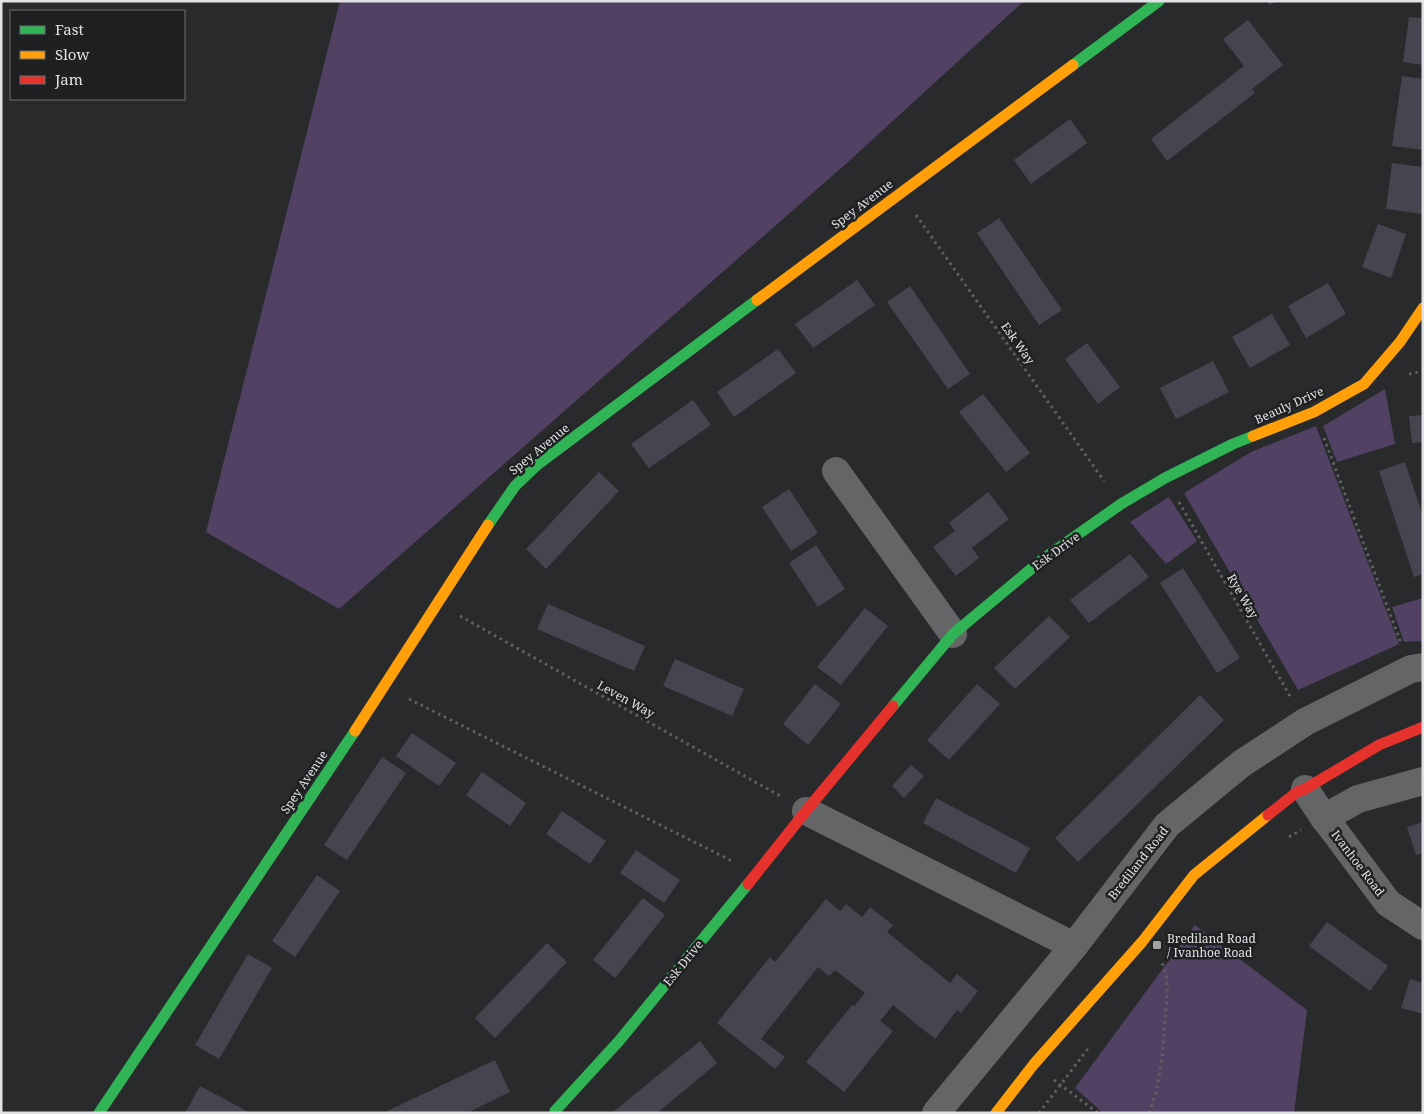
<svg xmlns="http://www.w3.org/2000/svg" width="1424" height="1114" viewBox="0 0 1424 1114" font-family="'Noto Serif',serif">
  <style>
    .green { fill: #514163 }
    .building { fill: #44454e }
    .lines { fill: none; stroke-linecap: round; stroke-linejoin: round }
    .path { stroke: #606162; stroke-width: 3; stroke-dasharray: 2.5 4; stroke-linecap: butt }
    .street { stroke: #646566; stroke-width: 28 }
    .fast { stroke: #30b455; stroke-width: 11 }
    .slow { stroke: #ff9f0a; stroke-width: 11 }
    .jam { stroke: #e5322d; stroke-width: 11 }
    .poi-dot { fill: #a1a2a3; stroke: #1f2022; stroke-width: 2 }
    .labels { text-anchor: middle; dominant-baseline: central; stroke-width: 5; stroke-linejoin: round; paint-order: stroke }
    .street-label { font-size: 12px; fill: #e1e2e4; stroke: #1f2022 }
    .poi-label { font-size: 12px; fill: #e1e2e4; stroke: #1f2022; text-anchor: start }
  </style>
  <rect width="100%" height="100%" fill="#292a2b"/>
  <!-- green -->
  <g class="green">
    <polygon points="340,1 1024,1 848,162 339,609 206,532"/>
    <polygon points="1385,389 1395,444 1337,462 1323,426"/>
    <polygon points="1316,426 1399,644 1298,690 1184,493 1251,452"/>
    <polygon points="1169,497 1197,541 1166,564 1130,522"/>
    <polygon points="1423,598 1423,643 1420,641 1404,642 1392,607"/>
    <polygon points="1195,925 1307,1010 1294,1113 1103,1113 1075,1088"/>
  </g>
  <!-- building -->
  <g class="building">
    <polygon points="1267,1 1279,1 1269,5"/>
    <polygon points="1409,17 1423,18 1423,65 1403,62"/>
    <polygon points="1248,20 1283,65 1252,89 1255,93 1167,161 1151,139 1244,66 1223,39"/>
    <polygon points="1402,76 1423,79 1423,150 1392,146"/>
    <polygon points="1070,119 1087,143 1031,184 1014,160"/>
    <polygon points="1392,163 1423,167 1422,214 1386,209"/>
    <polygon points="999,218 1062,310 1039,325 977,233"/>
    <polygon points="1378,224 1406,234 1391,278 1362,267"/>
    <polygon points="857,280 875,305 813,348 795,324"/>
    <polygon points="1328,283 1346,314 1306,338 1288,306"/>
    <polygon points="910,286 970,374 948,389 887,302"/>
    <polygon points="1272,314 1290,345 1250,368 1232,337"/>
    <polygon points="1087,343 1120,387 1098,404 1065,359"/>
    <polygon points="778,349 796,373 734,417 717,392"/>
    <polygon points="1213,361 1229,392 1176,419 1160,388"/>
    <polygon points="983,394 1030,453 1006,472 959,412"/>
    <polygon points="693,400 711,425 649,468 631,444"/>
    <polygon points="1423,415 1423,442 1412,443 1409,416"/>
    <polygon points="1405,462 1423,516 1423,574 1414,577 1379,471"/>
    <polygon points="599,472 619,491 546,569 526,549"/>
    <polygon points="789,489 818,533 791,551 762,507"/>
    <polygon points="988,492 1009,519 972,548 979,558 956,576 933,547 955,531 949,523"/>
    <polygon points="816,545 845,589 818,607 789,563"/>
    <polygon points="1130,554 1149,577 1089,623 1070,600"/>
    <polygon points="1183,568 1240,658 1217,673 1160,583"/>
    <polygon points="548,604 645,646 634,671 537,629"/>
    <polygon points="865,608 888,626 841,685 817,667"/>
    <polygon points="1049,616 1070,637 1015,689 994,668"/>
    <polygon points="675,659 744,689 732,716 663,686"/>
    <polygon points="815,684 841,704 808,745 783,724"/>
    <polygon points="977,684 1000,704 949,760 927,740"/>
    <polygon points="1200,695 1224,720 1078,862 1055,838"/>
    <polygon points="412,733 456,763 439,786 396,756"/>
    <polygon points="382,757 406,773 347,860 324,845"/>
    <polygon points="911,765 924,776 904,798 892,786"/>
    <polygon points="482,772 526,803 510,826 466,795"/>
    <polygon points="936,798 1030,848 1016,873 923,823"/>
    <polygon points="562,811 606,841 590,864 546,834"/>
    <polygon points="1423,822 1423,853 1416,855 1407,827"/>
    <polygon points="636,850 680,880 664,903 620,873"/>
    <polygon points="317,875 340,891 295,957 272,941"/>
    <polygon points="643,898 665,915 615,978 593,960"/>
    <polygon points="826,899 840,911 846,904 862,917 870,907 893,925 887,932 950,983 957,974 978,991 961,1013 957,1010 935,1039 893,1005 880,1021 893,1031 844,1092 806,1062 852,1005 854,1006 865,993 835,970 829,976 818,967 761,1039 785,1057 775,1069 717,1023 770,957 775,962"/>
    <polygon points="1327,922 1388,966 1370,991 1309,946"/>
    <polygon points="547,943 567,962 495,1038 475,1018"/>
    <polygon points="248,954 272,968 219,1059 195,1045"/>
    <polygon points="1410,979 1423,983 1423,1014 1401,1008"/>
    <polygon points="700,1041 717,1063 698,1079 657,1113 612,1113"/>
    <polygon points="495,1060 510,1092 475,1109 467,1113 383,1113"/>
    <polygon points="200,1086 232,1103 250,1113 185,1113"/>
  </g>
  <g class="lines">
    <!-- path -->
    <g class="path">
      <polyline points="916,215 1104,481"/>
      <polyline points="1409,374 1423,371"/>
      <polyline points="1324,438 1401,643"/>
      <polyline points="1179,502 1291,698"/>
      <polyline points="460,616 782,797"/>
      <polyline points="409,699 732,861"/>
      <polyline points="1289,837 1301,830"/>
      <polyline points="1054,1080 1098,1113"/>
      <polyline points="1039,1113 1090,1046"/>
      <path d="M 1149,1113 C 1161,1083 1163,1050 1165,1018 C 1166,1008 1168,997 1167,987 C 1167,978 1165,969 1161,961"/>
    </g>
    <!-- street -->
    <g class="street">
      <polyline points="836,471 953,634"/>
      <polyline points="1305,789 1324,818 1332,828 1388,903 1423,926"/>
      <polyline points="806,811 1074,946"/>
      <polyline points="1324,818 1358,799 1423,781"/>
      <polyline points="936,1113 1074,946 1167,825 1241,764 1305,722 1411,669 1423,667"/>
    </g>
    <!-- fast -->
    <g class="fast">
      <polyline points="1073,65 1159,1"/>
      <polyline points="488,525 515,486 537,465 757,300"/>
      <polyline points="893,706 953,634 1043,559 1121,504 1165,478 1233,444 1253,436"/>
      <polyline points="555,1111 619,1041 748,884"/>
      <polyline points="99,1113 355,731"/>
    </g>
    <!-- slow -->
    <g class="slow">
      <polyline points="757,300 1073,65"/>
      <polyline points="1253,436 1314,412 1364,384 1400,342 1423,308"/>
      <polyline points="355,731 488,525"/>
      <polyline points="996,1113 1034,1064 1142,942 1194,875 1268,815"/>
    </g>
    <!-- jam -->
    <g class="jam">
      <polyline points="1268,815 1297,792 1305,789 1379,745 1423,727"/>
      <polyline points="748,884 806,811 893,706"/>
    </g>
  </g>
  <!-- markers -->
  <rect class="poi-dot" x="1152" y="940" width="10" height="10" rx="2.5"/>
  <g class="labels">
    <!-- street labels -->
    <g class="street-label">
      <text transform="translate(862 204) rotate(-37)">Spey Avenue</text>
      <text transform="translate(1018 343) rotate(55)">Esk Way</text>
      <text transform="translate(1289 405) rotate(-24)">Beauly Drive</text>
      <text transform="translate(539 449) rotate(-39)">Spey Avenue</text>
      <text transform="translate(1056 551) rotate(-36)">Esk Drive</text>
      <text transform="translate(1243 596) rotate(60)">Rye Way</text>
      <text transform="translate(626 699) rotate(29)">Leven Way</text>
      <text transform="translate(304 782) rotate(-56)">Spey Avenue</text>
      <text transform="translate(1138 863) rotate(-52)">Brediland Road</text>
      <text transform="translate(1358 863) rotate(53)">Ivanhoe Road</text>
      <text transform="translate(683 963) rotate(-51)">Esk Drive</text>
    </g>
    <!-- poi labels -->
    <g class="poi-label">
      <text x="1167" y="938">Brediland Road<tspan x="1167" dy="14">/ Ivanhoe Road</tspan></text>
    </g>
  </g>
  <!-- border -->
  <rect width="1424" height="1114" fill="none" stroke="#e1e2e4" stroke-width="5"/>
  <!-- legend -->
  <rect x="10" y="10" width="175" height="90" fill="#1f2022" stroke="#6d6e70"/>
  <rect x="20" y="26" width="25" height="8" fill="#30b455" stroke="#6d6e70"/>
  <text x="55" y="35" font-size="15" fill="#e1e2e4">Fast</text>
  <rect x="20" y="51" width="25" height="8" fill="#ff9f0a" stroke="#6d6e70"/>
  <text x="55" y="60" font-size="15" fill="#e1e2e4">Slow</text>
  <rect x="20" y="76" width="25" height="8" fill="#e5322d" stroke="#6d6e70"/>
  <text x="55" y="85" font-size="15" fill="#e1e2e4">Jam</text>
</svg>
